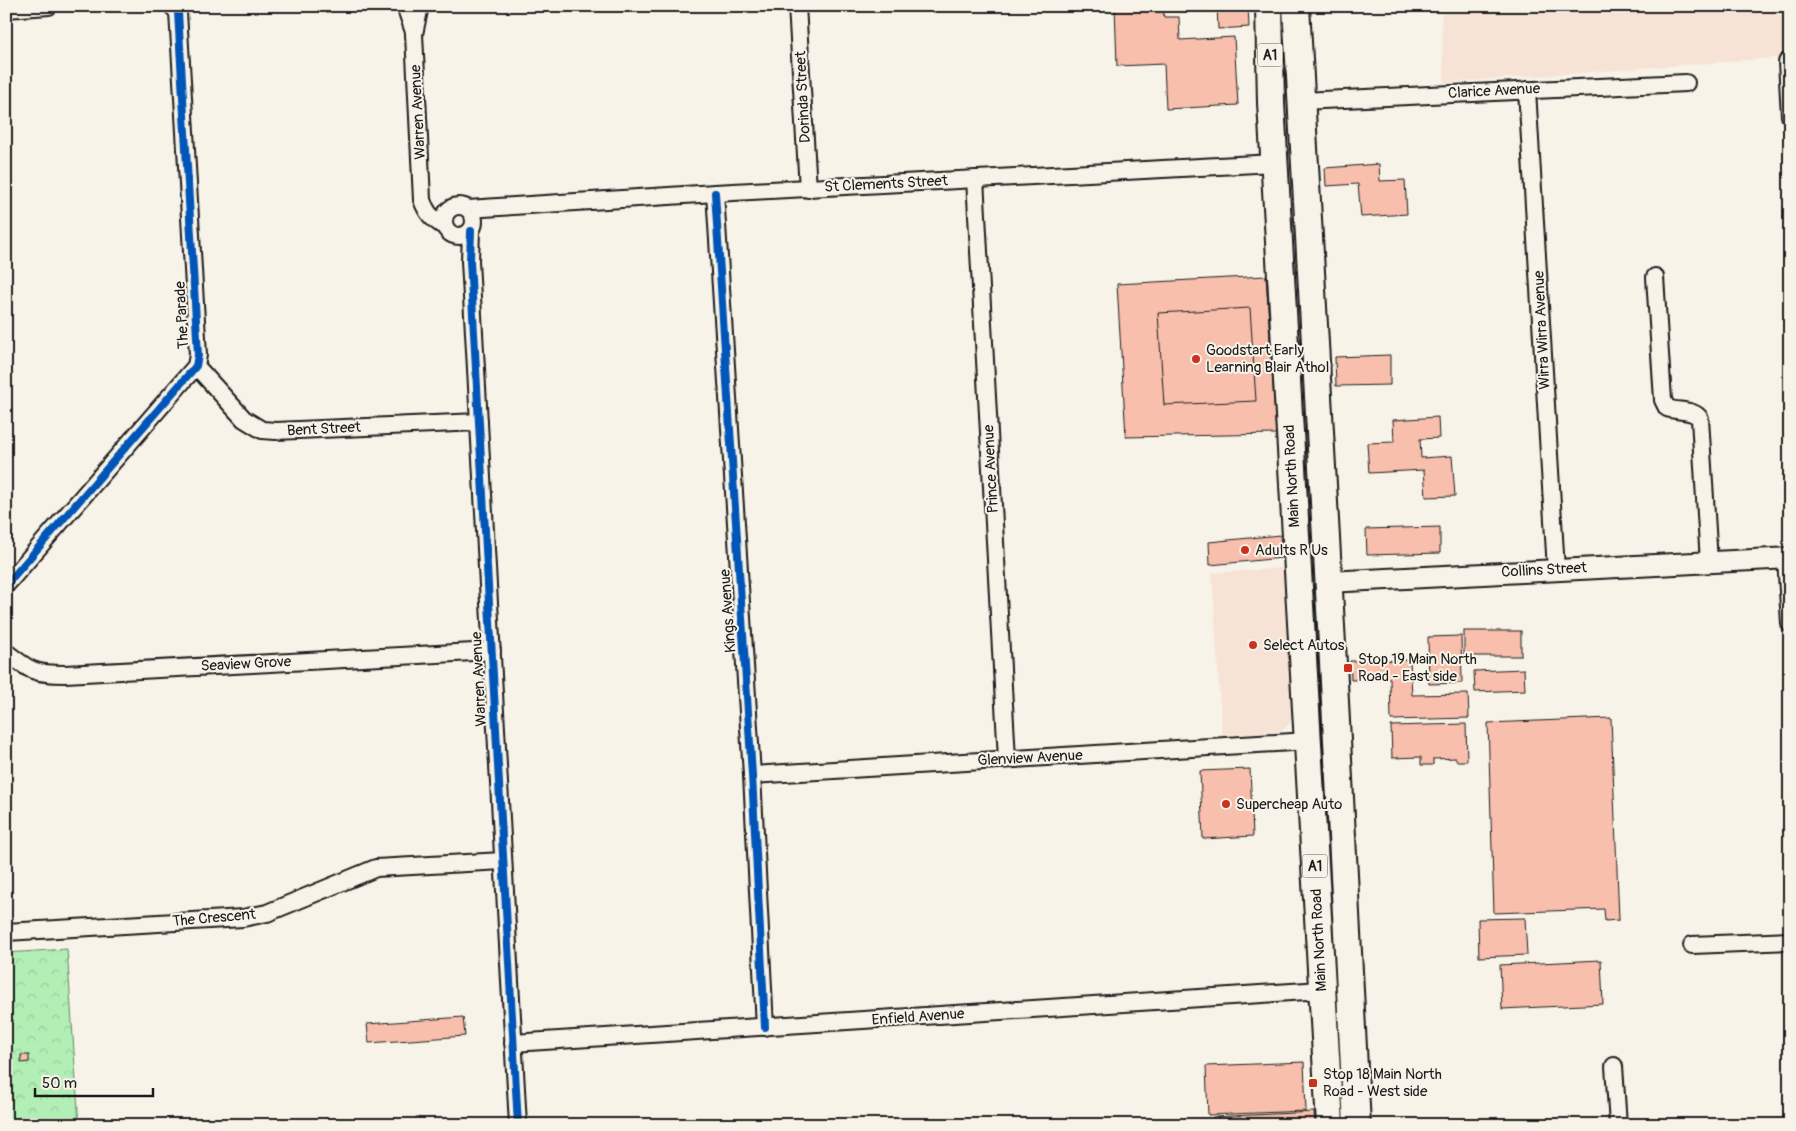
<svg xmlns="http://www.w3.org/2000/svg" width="1796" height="1131" viewBox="0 0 1796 1131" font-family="Pangolin,sans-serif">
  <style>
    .built { fill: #f7e3d6 }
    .park { fill: url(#park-crowns); stroke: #668668 }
    .building { fill: #f7bfac; stroke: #1c1c1c }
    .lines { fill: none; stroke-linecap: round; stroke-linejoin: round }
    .minor-casing { stroke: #1c1c1c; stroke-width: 20 }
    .tertiary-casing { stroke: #1c1c1c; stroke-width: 24 }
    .trunk-casing { stroke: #1c1c1c; stroke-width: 30 }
    .minor { stroke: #f7f3e8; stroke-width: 16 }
    .tertiary { stroke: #f7f3e8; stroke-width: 20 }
    .trunk { stroke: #f7f3e8; stroke-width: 26 }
    .cycleway-casing { stroke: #f7f3e8; stroke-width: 11 }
    .cycleway { stroke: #0057b8; stroke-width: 8 }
    .poi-dot { fill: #c8321e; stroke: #f7f3e8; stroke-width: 2 }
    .labels { text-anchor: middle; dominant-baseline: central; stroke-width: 4; stroke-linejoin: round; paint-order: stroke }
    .shield { fill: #f7f3e8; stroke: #5e5c59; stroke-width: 1 }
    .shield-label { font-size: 14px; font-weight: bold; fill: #1c1c1c }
    .street-label { font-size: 15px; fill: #1c1c1c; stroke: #f7f3e8 }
    .poi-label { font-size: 15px; fill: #1c1c1c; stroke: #f7f3e8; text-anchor: start }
  </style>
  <defs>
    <pattern id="park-crowns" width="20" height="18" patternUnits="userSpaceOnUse" patternTransform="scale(1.25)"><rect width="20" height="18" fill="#b1efb5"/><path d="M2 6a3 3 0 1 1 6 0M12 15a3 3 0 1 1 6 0" fill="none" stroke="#98cc9b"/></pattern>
  </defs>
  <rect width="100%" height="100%" fill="#f7f3e8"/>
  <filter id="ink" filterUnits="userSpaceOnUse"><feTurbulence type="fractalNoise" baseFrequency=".02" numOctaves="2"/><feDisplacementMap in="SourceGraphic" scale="10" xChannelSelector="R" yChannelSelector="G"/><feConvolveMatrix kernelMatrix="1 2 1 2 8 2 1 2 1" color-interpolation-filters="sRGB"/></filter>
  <g filter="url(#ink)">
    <!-- built -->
    <g class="built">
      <polygon points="1441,6 1790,6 1790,57 1444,83"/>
      <polygon points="1283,568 1294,718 1281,732 1222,735 1212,573"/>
    </g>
    <!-- park -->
    <polygon class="park" points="67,949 79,1125 6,1125 6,953"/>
    <!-- building -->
    <g class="building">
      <polygon points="1115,6 1163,6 1164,17 1179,17 1180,40 1234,37 1238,105 1166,109 1164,64 1117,66"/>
      <polygon points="1217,6 1248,6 1249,27 1218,29"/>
      <polygon points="1379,164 1380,181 1405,180 1407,214 1361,217 1358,184 1326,186 1325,168"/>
      <polygon points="1266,276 1276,434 1126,437 1117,284"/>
      <polygon points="1250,308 1256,401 1164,405 1158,313"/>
      <polygon points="1390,355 1390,385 1336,386 1335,357"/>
      <polygon points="1438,417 1439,438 1420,439 1421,458 1452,456 1455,496 1426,497 1424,470 1369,473 1367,443 1394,442 1393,420"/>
      <polygon points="1440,527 1440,553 1367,555 1366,529"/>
      <polygon points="1280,535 1282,558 1210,565 1209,542"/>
      <rect x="1464" y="631" width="57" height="25"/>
      <polygon points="1461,636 1462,683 1429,684 1428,637"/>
      <polygon points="1410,660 1412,695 1468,694 1469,718 1391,720 1390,678 1351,680 1350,661"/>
      <polygon points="1524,669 1525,690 1475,692 1474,671"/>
      <polygon points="1611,718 1619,920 1605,921 1604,909 1494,913 1488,723"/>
      <polygon points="1466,724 1467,761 1456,761 1456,758 1433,759 1433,765 1421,765 1421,757 1392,758 1391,726"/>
      <polygon points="1250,769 1253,836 1203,839 1200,771"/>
      <polygon points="1525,918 1527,955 1479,957 1478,919"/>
      <polygon points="1601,960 1603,1004 1502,1009 1500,965"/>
      <polygon points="463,1017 465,1036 369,1043 367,1024"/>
      <polygon points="21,1055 29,1055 29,1062 21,1063"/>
      <polygon points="1304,1062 1306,1111 1208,1115 1206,1066"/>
      <polygon points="1314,1112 1315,1125 1213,1125 1213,1117"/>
    </g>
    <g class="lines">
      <defs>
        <g id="minor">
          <polyline points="405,6 414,32"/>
          <path d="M 420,6 L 414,34 L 422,200 C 427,213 432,219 444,226"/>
          <polyline points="797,6 808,189"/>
          <polyline points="6,9 49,6"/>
          <polyline points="1787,62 1790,116"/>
          <polyline points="1527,90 1556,570"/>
          <polyline points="1301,101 1686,83"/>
          <polyline points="975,179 1007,759"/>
          <polyline points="715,193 752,775 765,1027"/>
          <circle cx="459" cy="221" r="15"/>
          <polyline points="468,209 715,193 1274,163"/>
          <polyline points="471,231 470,261 518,1125"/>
          <path d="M 1655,277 L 1663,400 L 1667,408 C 1677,412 1695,409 1700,419 L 1709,562"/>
          <polyline points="196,366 244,419 262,430 276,431 479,422"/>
          <polyline points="1786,558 1790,624"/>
          <polyline points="6,585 196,366 198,355 178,12 172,6"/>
          <path d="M 6,652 C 30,671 34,674 65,674 L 492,651"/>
          <polyline points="752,775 1308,741"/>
          <polyline points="6,932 243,918 267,913 376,868 503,861"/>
          <polyline points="1692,945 1790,941"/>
          <polyline points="513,1043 1322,990"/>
          <polyline points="1614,1066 1618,1125"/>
        </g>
        <polyline id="tertiary" points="1328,582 1790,558"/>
        <g id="trunk">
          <polyline points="1269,6 1271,103 1330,1125"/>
          <polyline points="1296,6 1332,644 1357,1125"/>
        </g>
      </defs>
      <!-- minor casing -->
      <use href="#minor" class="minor-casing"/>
      <!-- tertiary casing -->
      <use href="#tertiary" class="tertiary-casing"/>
      <!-- trunk casing -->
      <use href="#trunk" class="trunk-casing"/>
      <!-- minor -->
      <use href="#minor" class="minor"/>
      <!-- tertiary -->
      <use href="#tertiary" class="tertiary"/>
      <!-- trunk -->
      <use href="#trunk" class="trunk"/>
      <defs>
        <g id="cycleway">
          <polyline points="715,193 752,775 765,1027"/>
          <polyline points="471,231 470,261 518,1125"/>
          <polyline points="6,585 196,366 198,355 178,12 172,6"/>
        </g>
      </defs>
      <!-- cycleway casing -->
      <use href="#cycleway" class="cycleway-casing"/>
      <!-- cycleway -->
      <use href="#cycleway" class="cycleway"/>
    </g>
  </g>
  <!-- markers -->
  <g class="poi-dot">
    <circle cx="1196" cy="359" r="5"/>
    <circle cx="1245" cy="550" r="5"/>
    <circle cx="1253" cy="645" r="5"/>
    <rect x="1343" y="663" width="10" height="10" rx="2.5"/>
    <circle cx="1226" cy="804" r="5"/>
    <rect x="1308" y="1078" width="10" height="10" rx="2.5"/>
  </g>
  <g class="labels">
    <!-- shield labels -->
    <g class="shield">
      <rect x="1257.5" y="43.5" width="25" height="23" rx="4"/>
      <rect x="1302.5" y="854.5" width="25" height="23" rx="4"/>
    </g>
    <g class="shield-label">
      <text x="1270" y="55">A1</text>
      <text x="1315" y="866">A1</text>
    </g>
    <!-- street labels -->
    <g class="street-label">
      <text transform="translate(1494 91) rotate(-3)">Clarice Avenue</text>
      <text transform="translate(803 97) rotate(-93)">Dorinda Street</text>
      <text transform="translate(418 112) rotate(-93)">Warren Avenue</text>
      <text transform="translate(886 184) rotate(-3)">St Clements Street</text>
      <text transform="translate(182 315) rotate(-93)">The Parade</text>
      <text transform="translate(1542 330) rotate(-93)">Wirra Wirra Avenue</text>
      <text transform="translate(324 429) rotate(-3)">Bent Street</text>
      <text transform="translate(991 469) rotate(-93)">Prince Avenue</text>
      <text transform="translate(1292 476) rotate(-93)">Main North Road</text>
      <text transform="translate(1544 570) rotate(-3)">Collins Street</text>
      <text transform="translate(728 611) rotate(-94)">Kings Avenue</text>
      <text transform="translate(246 664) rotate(-3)">Seaview Grove</text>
      <text transform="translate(479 679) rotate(-93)">Warren Avenue</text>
      <text transform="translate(1030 758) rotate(-3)">Glenview Avenue</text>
      <text transform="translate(214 918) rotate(-5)">The Crescent</text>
      <text transform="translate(1319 940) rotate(-93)">Main North Road</text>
      <text transform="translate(918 1017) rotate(-4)">Enfield Avenue</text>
    </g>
    <!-- poi labels -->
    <g class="poi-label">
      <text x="1206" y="350">Goodstart Early<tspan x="1206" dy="17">Learning Blair Athol</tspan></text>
      <text x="1255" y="550">Adults R Us</text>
      <text x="1263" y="645">Select Autos</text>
      <text x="1358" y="659">Stop 19 Main North<tspan x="1358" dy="17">Road - East side</tspan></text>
      <text x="1236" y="804">Supercheap Auto</text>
      <text x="1323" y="1074">Stop 18 Main North<tspan x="1323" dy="17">Road - West side</tspan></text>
    </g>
  </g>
  <!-- margin -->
  <rect width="1796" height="1131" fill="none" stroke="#f7f3e8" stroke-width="25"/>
  <rect x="12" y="12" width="1771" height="1106" fill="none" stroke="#1c1c1c" stroke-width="2" filter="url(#ink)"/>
  <!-- scale -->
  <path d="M35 1088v8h118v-8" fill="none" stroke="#1c1c1c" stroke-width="2.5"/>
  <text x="42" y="1088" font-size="15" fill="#1c1c1c" stroke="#f7f3e8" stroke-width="4" paint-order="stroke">50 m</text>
</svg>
